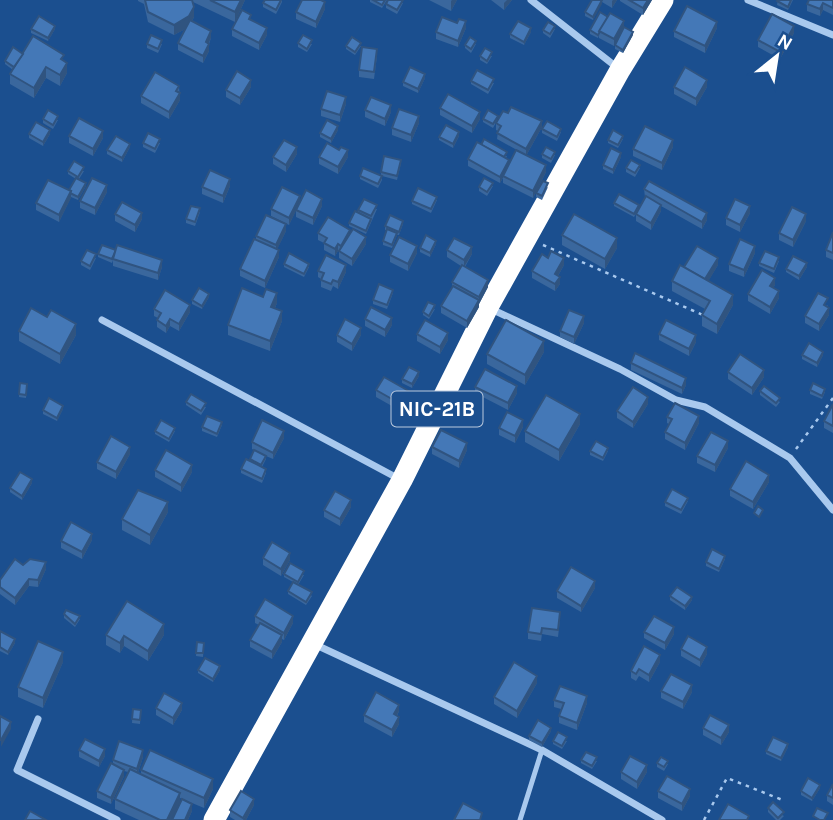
<svg xmlns="http://www.w3.org/2000/svg" width="833" height="820" viewBox="0 0 833 820" font-family="Karla,sans-serif">
  <style>
    .lines { fill: none; stroke-linecap: round; stroke-linejoin: round }
    .path { stroke: #a9c9ee; stroke-width: 2.5; stroke-dasharray: 3.5 5; stroke-linecap: butt }
    .lane { stroke: #a9c9ee; stroke-width: 5 }
    .street { stroke: #a9c9ee; stroke-width: 7 }
    .highway { stroke: #fff; stroke-width: 21 }
    .wall { fill: #3a679d }
    .shaded-wall { fill: #305480 }
    .building { fill: #4478b7; stroke: #305480; stroke-width: 2 }
    .labels { text-anchor: middle; dominant-baseline: central; stroke-width: 6; stroke-linejoin: round; paint-order: stroke }
    .shield { fill: #1b4f8f; stroke: #bbcadd; stroke-width: 2 }
    .shield-label { font-size: 21px; font-weight: bold; fill: #fff }
  </style>
  <rect width="100%" height="100%" fill="#1b4f8f"/>
  <g class="lines">
    <!-- path -->
    <g class="path">
      <polyline points="543,245 703,315"/>
      <polyline points="796,449 833,398"/>
      <polyline points="704,820 727,778 785,801"/>
    </g>
    <!-- lane -->
    <polyline class="lane" points="520,820 542,750"/>
    <!-- street -->
    <g class="street">
      <polyline points="531,0 619,69"/>
      <polyline points="748,0 833,35"/>
      <polyline points="489,308 620,369 676,400 705,407 790,458 833,510"/>
      <polyline points="102,320 401,480"/>
      <polyline points="314,644 542,750 662,820"/>
      <polyline points="38,719 17,770 117,820"/>
    </g>
    <!-- highway -->
    <polyline class="highway" points="214,820 402,480 488,307 620,70 663,0"/>
  </g>
  <!-- wall -->
  <g class="wall">
    <polygon points="138,0 245,0 235,22 193,2 194,17 192,21 211,38 209,44 209,51 203,63 178,50 178,43 185,29 174,35 148,22 144,4 138,1"/>
    <polygon points="282,0 282,2 276,14 263,7 263,3"/>
    <polygon points="370,0 387,0 382,8 370,2"/>
    <polygon points="429,0 457,0 451,11"/>
    <polygon points="491,0 512,0 504,10"/>
    <polygon points="592,0 617,0 612,8 602,2 593,20 585,16 585,12"/>
    <polygon points="620,0 652,0 643,15 620,1"/>
    <polygon points="778,0 793,0 788,10 777,5"/>
    <polygon points="833,0 833,15 823,10 820,16 807,11 807,4"/>
    <polygon points="403,3 397,14 386,8 386,4"/>
    <polygon points="325,9 316,28 296,19 296,12"/>
    <polygon points="608,17 624,21 614,46 599,38 599,35 598,38 590,34 590,30"/>
    <polygon points="251,20 267,35 259,50 232,36 232,29"/>
    <polygon points="466,28 458,47 436,39 436,32"/>
    <polygon points="717,28 705,53 674,37 674,31"/>
    <polygon points="31,29 55,29 48,41 31,33"/>
    <polygon points="555,29 550,38 543,33 543,30"/>
    <polygon points="531,32 524,45 510,38 510,34"/>
    <polygon points="794,33 780,59 758,47 758,40"/>
    <polygon points="633,35 623,53 615,49 615,45"/>
    <polygon points="298,43 312,44 307,52 298,47"/>
    <polygon points="147,44 162,44 158,53 147,48"/>
    <polygon points="476,44 471,53 465,48 465,45"/>
    <polygon points="346,46 361,46 355,55 346,49"/>
    <polygon points="23,54 64,61 67,73 60,86 46,78 34,98 10,84 10,74 13,70 5,64 5,61"/>
    <polygon points="377,56 374,79 359,77 359,70"/>
    <polygon points="480,56 492,56 487,64 480,60"/>
    <polygon points="425,78 418,93 403,86 403,82"/>
    <polygon points="471,81 494,83 488,94 471,84"/>
    <polygon points="179,86 180,100 169,119 141,103 141,96"/>
    <polygon points="251,87 240,105 226,97 226,90"/>
    <polygon points="674,87 707,87 696,106 674,94"/>
    <polygon points="346,104 340,122 321,116 321,109"/>
    <polygon points="440,108 480,119 472,133 440,115"/>
    <polygon points="365,110 391,112 385,126 365,117"/>
    <polygon points="43,119 58,120 53,129 43,123"/>
    <polygon points="483,119 498,119 493,128 483,122"/>
    <polygon points="419,123 411,142 392,135 392,128"/>
    <polygon points="496,123 542,127 526,156 546,172 533,198 503,183 503,178 500,183 468,166 468,159 507,156 506,158 509,164 524,154 497,139 498,131 496,130"/>
    <polygon points="542,129 561,132 557,141 542,133"/>
    <polygon points="338,130 331,143 320,137 320,133"/>
    <polygon points="29,134 50,134 43,146 29,138"/>
    <polygon points="69,136 103,138 93,156 69,143"/>
    <polygon points="459,136 453,148 439,140 439,137"/>
    <polygon points="623,139 618,148 608,143 608,140"/>
    <polygon points="143,143 160,143 155,153 143,147"/>
    <polygon points="130,147 122,162 107,154 107,150"/>
    <polygon points="673,147 662,170 633,156 633,149"/>
    <polygon points="339,150 348,157 338,174 319,164 319,157"/>
    <polygon points="297,154 286,172 273,164 273,157"/>
    <polygon points="542,154 555,155 551,163 542,158"/>
    <polygon points="621,157 613,174 603,169 603,165"/>
    <polygon points="401,163 397,180 382,176 382,180 378,188 360,179 360,176 381,175 381,172"/>
    <polygon points="626,168 640,168 635,177 626,172"/>
    <polygon points="68,171 84,171 79,179 86,186 78,200 71,197 59,222 36,210 36,203 69,190 76,179 68,174"/>
    <polygon points="230,186 223,203 202,194 202,187"/>
    <polygon points="493,186 487,196 479,191 479,187"/>
    <polygon points="548,187 542,200 536,197 536,193"/>
    <polygon points="644,189 707,220 702,229 661,206 661,211 651,230 636,221 636,214 634,217 614,206 614,203 639,208 645,197"/>
    <polygon points="107,192 95,215 80,208 80,201"/>
    <polygon points="437,200 431,213 412,204 412,201"/>
    <polygon points="300,202 322,206 313,225 296,217 296,210 289,225 271,216 271,209"/>
    <polygon points="377,209 366,234 349,226 349,223 358,213 358,210"/>
    <polygon points="200,212 195,226 186,223 186,219"/>
    <polygon points="750,213 740,232 726,225 726,218"/>
    <polygon points="115,214 142,219 135,232 115,221"/>
    <polygon points="806,221 793,247 779,240 779,233"/>
    <polygon points="403,224 399,235 397,235 392,248 383,245 383,241 387,230 385,230 385,226"/>
    <polygon points="286,231 277,249 279,257 265,288 240,276 240,269 256,240 256,236"/>
    <polygon points="833,232 833,260 826,257 826,250"/>
    <polygon points="318,233 350,234 366,244 352,266 339,258 339,251 338,251 335,256 324,250 324,243 318,240"/>
    <polygon points="562,235 617,248 605,269 562,245"/>
    <polygon points="436,244 430,257 420,252 420,248"/>
    <polygon points="447,250 472,254 465,267 488,287 479,304 479,307 467,328 441,313 441,306 452,287 452,282 461,266 447,257"/>
    <polygon points="417,253 408,271 390,262 390,255"/>
    <polygon points="755,253 744,277 729,271 729,264"/>
    <polygon points="98,254 162,267 158,280 113,266 113,260 112,263 98,257"/>
    <polygon points="96,258 90,270 81,265 81,261"/>
    <polygon points="779,261 774,273 759,266 759,263"/>
    <polygon points="284,264 309,267 304,277 284,267"/>
    <polygon points="564,265 558,276 560,284 555,291 532,278 532,271"/>
    <polygon points="718,265 708,281 733,305 717,334 702,326 702,315 705,309 672,291 672,281 684,268"/>
    <polygon points="807,267 799,280 786,272 786,269"/>
    <polygon points="318,271 346,272 338,289 333,286 331,291 321,287 321,279 318,277"/>
    <polygon points="775,285 773,288 779,298 770,314 748,301 748,294"/>
    <polygon points="393,293 387,309 373,304 373,300"/>
    <polygon points="209,297 202,309 192,304 192,300"/>
    <polygon points="277,303 275,308 282,321 270,351 228,335 228,325"/>
    <polygon points="828,305 827,307 829,315 819,331 805,323 805,316"/>
    <polygon points="154,309 190,312 179,331 170,326 166,333 157,327 157,320 158,318 154,316"/>
    <polygon points="435,309 429,319 423,315 423,312"/>
    <polygon points="365,319 392,325 385,337 365,326"/>
    <polygon points="584,323 574,344 560,337 560,331"/>
    <polygon points="19,331 76,335 60,364 19,341"/>
    <polygon points="417,334 448,340 440,354 417,341"/>
    <polygon points="659,334 696,342 689,356 659,340"/>
    <polygon points="337,335 361,335 352,351 337,342"/>
    <polygon points="544,352 525,385 487,364 487,354"/>
    <polygon points="802,355 823,355 817,367 802,359"/>
    <polygon points="631,363 686,385 682,394 631,370"/>
    <polygon points="728,372 764,377 752,395 728,379"/>
    <polygon points="419,376 412,388 402,383 402,379"/>
    <polygon points="20,383 27,384 26,398 19,397"/>
    <polygon points="475,387 517,393 508,410 475,393"/>
    <polygon points="376,390 414,400 406,414 376,397"/>
    <polygon points="810,390 825,392 822,399 810,394"/>
    <polygon points="760,391 780,402 776,407 760,395"/>
    <polygon points="186,402 206,407 201,415 186,405"/>
    <polygon points="648,404 633,428 617,418 617,411"/>
    <polygon points="833,404 833,433 824,428 824,421"/>
    <polygon points="63,409 57,421 43,414 43,410"/>
    <polygon points="667,417 699,423 685,450 665,439 665,432 669,424 667,423"/>
    <polygon points="580,424 559,461 525,442 525,431"/>
    <polygon points="222,425 217,437 202,431 202,427"/>
    <polygon points="523,427 515,443 499,435 499,428"/>
    <polygon points="155,431 175,431 169,442 155,434"/>
    <polygon points="284,438 273,459 266,456 266,459 262,467 266,473 262,483 241,473 241,469 250,461 250,459 260,453 252,449 252,442"/>
    <polygon points="432,447 467,450 459,468 432,454"/>
    <polygon points="728,448 715,472 697,463 697,456"/>
    <polygon points="590,451 608,451 603,461 590,455"/>
    <polygon points="130,454 116,479 97,469 97,462"/>
    <polygon points="155,470 192,472 181,492 155,477"/>
    <polygon points="769,482 753,509 730,496 730,489"/>
    <polygon points="32,483 22,500 10,492 10,488"/>
    <polygon points="688,501 681,514 665,506 665,502"/>
    <polygon points="351,507 340,526 324,517 324,510"/>
    <polygon points="168,512 150,545 122,530 122,519"/>
    <polygon points="92,540 82,559 61,548 61,541"/>
    <polygon points="263,558 290,560 281,576 263,565"/>
    <polygon points="725,559 719,572 706,566 706,562"/>
    <polygon points="23,565 46,569 38,587 29,586 15,605 0,594 0,580"/>
    <polygon points="284,574 304,575 298,585 312,596 306,605 288,594 288,591 293,582 284,577"/>
    <polygon points="595,588 581,612 557,598 557,591"/>
    <polygon points="670,596 692,600 685,610 670,600"/>
    <polygon points="64,614 80,619 75,627 64,618"/>
    <polygon points="255,616 293,623 284,640 282,639 282,642 272,659 250,647 250,640 259,625 255,623"/>
    <polygon points="560,619 558,637 542,634 541,641 528,639 528,632"/>
    <polygon points="0,631 15,643 8,655 0,651"/>
    <polygon points="644,632 674,634 665,650 644,638"/>
    <polygon points="106,635 164,635 148,661 124,646 120,653 106,645"/>
    <polygon points="197,642 204,643 203,657 196,656"/>
    <polygon points="681,649 707,654 700,667 681,656"/>
    <polygon points="63,662 43,708 18,697 18,687"/>
    <polygon points="660,662 649,682 639,676 636,681 631,678 631,671"/>
    <polygon points="198,670 220,670 213,682 198,673"/>
    <polygon points="537,683 517,718 494,704 494,697"/>
    <polygon points="661,691 692,692 683,709 661,698"/>
    <polygon points="554,700 587,703 577,730 559,723 559,716 561,709 554,707"/>
    <polygon points="156,708 182,710 173,725 156,715"/>
    <polygon points="133,709 141,710 140,724 132,723"/>
    <polygon points="399,711 397,716 399,724 392,737 364,722 364,715"/>
    <polygon points="703,728 729,732 721,745 703,735"/>
    <polygon points="551,731 542,747 529,740 529,736"/>
    <polygon points="553,741 567,741 562,749 553,744"/>
    <polygon points="788,747 781,761 766,754 766,751"/>
    <polygon points="79,750 105,756 99,767 79,757"/>
    <polygon points="143,757 138,773 141,774 141,770 213,789 204,808 180,798 180,803 192,811 188,820 139,820 115,809 115,799 128,772 124,771 124,776 111,804 97,798 97,791 113,764 113,760"/>
    <polygon points="581,760 597,761 592,769 581,763"/>
    <polygon points="657,763 668,764 664,771 657,767"/>
    <polygon points="621,772 647,772 637,789 621,779"/>
    <polygon points="833,784 833,805 827,801 827,795"/>
    <polygon points="820,788 812,801 801,795 801,791"/>
    <polygon points="658,791 690,796 682,811 658,798"/>
    <polygon points="254,805 246,820 235,820 230,817 230,810"/>
    <polygon points="768,808 784,816 780,820 776,820 768,812"/>
  </g>
  <!-- shaded-wall -->
  <g class="shaded-wall">
    <polygon points="241,0 245,0 235,22 235,12"/>
    <polygon points="452,0 457,0 451,11 451,1"/>
    <polygon points="507,0 512,0 504,10 504,3"/>
    <polygon points="602,0 602,4 593,20 593,17"/>
    <polygon points="613,0 617,0 612,8 612,1"/>
    <polygon points="648,0 652,0 643,15 643,8"/>
    <polygon points="325,2 325,9 316,28 316,22"/>
    <polygon points="823,3 823,10 820,16 820,9"/>
    <polygon points="194,7 194,17 189,27 174,35 174,25"/>
    <polygon points="466,21 466,28 458,47 458,41"/>
    <polygon points="624,21 624,28 614,46 614,39"/>
    <polygon points="717,22 717,28 705,53 705,46"/>
    <polygon points="55,26 55,29 48,41 48,38"/>
    <polygon points="794,26 794,33 780,59 780,52"/>
    <polygon points="267,28 267,35 259,50 259,43"/>
    <polygon points="531,28 531,32 524,45 524,42"/>
    <polygon points="211,31 211,38 206,49 206,42"/>
    <polygon points="633,32 633,35 623,53 623,50"/>
    <polygon points="209,44 209,51 203,63 203,56"/>
    <polygon points="67,63 67,73 60,86 60,75"/>
    <polygon points="46,67 46,78 34,98 34,88"/>
    <polygon points="425,74 425,78 418,93 418,89"/>
    <polygon points="251,80 251,87 240,105 240,98"/>
    <polygon points="707,80 707,87 696,106 696,99"/>
    <polygon points="180,93 180,100 169,119 169,112"/>
    <polygon points="346,97 346,104 340,122 340,115"/>
    <polygon points="391,105 391,112 385,126 385,119"/>
    <polygon points="480,112 480,119 472,133 472,126"/>
    <polygon points="419,116 419,123 411,142 411,135"/>
    <polygon points="542,121 542,127 526,156 526,149"/>
    <polygon points="338,126 338,130 331,143 331,139"/>
    <polygon points="50,130 50,134 43,146 43,142"/>
    <polygon points="103,131 103,138 93,156 93,149"/>
    <polygon points="459,132 459,136 453,148 453,144"/>
    <polygon points="673,140 673,147 662,170 662,163"/>
    <polygon points="130,144 130,147 122,162 122,158"/>
    <polygon points="297,147 297,154 286,172 286,165"/>
    <polygon points="348,150 348,157 338,174 338,167"/>
    <polygon points="621,153 621,157 613,174 613,170"/>
    <polygon points="509,160 509,167 500,183 500,177"/>
    <polygon points="546,165 546,172 533,198 533,191"/>
    <polygon points="230,179 230,186 223,203 223,196"/>
    <polygon points="86,183 86,186 78,200 78,197"/>
    <polygon points="107,185 107,192 95,215 95,208"/>
    <polygon points="71,191 71,198 59,222 59,215"/>
    <polygon points="300,196 300,203 289,225 289,218"/>
    <polygon points="322,199 322,206 313,225 313,218"/>
    <polygon points="661,205 661,211 651,230 651,223"/>
    <polygon points="750,206 750,213 740,232 740,225"/>
    <polygon points="142,213 142,219 135,232 135,225"/>
    <polygon points="707,213 707,220 702,229 702,222"/>
    <polygon points="806,214 806,221 793,247 793,240"/>
    <polygon points="286,224 286,231 276,252 276,245"/>
    <polygon points="366,237 366,244 352,266 352,259"/>
    <polygon points="617,238 617,248 605,269 605,259"/>
    <polygon points="436,241 436,244 430,257 430,253"/>
    <polygon points="338,244 338,251 335,256 335,249"/>
    <polygon points="417,246 417,253 408,271 408,264"/>
    <polygon points="755,246 755,253 744,277 744,270"/>
    <polygon points="472,247 472,254 464,267 464,260"/>
    <polygon points="279,250 279,257 265,288 265,281"/>
    <polygon points="564,258 564,265 555,281 555,274"/>
    <polygon points="718,258 718,265 705,287 705,280"/>
    <polygon points="162,260 162,267 158,280 158,273"/>
    <polygon points="807,263 807,267 799,280 799,276"/>
    <polygon points="346,265 346,272 338,289 338,282"/>
    <polygon points="560,277 560,284 555,291 555,284"/>
    <polygon points="775,278 775,285 770,293 770,286"/>
    <polygon points="488,280 488,287 479,304 479,307 467,328 467,321 479,301 479,297"/>
    <polygon points="779,291 779,298 770,314 770,307"/>
    <polygon points="277,293 277,303 271,317 271,307"/>
    <polygon points="209,294 209,297 202,309 202,306"/>
    <polygon points="733,295 733,305 717,334 717,324"/>
    <polygon points="190,305 190,312 179,331 179,324"/>
    <polygon points="829,308 829,315 819,331 819,324"/>
    <polygon points="282,311 282,321 270,351 270,341"/>
    <polygon points="584,316 584,323 574,344 574,337"/>
    <polygon points="392,318 392,325 385,337 385,330"/>
    <polygon points="170,319 170,326 166,333 166,326"/>
    <polygon points="76,324 76,335 60,364 60,354"/>
    <polygon points="361,328 361,335 352,351 352,344"/>
    <polygon points="448,333 448,340 440,354 440,347"/>
    <polygon points="696,335 696,342 689,356 689,349"/>
    <polygon points="544,341 544,352 525,385 525,375"/>
    <polygon points="823,352 823,355 817,367 817,363"/>
    <polygon points="764,370 764,377 752,395 752,388"/>
    <polygon points="419,372 419,376 412,388 412,384"/>
    <polygon points="686,378 686,385 682,394 682,388"/>
    <polygon points="517,386 517,393 508,410 508,403"/>
    <polygon points="414,394 414,400 406,414 406,407"/>
    <polygon points="648,397 648,404 633,428 633,422"/>
    <polygon points="63,406 63,409 57,421 57,418"/>
    <polygon points="580,414 580,424 559,461 559,450"/>
    <polygon points="699,416 699,423 685,450 685,443"/>
    <polygon points="523,420 523,427 515,443 515,436"/>
    <polygon points="284,431 284,438 273,459 273,453"/>
    <polygon points="728,441 728,448 715,472 715,465"/>
    <polygon points="467,443 467,450 459,468 459,461"/>
    <polygon points="130,447 130,454 116,479 116,472"/>
    <polygon points="192,465 192,472 181,492 181,485"/>
    <polygon points="769,475 769,482 753,509 753,502"/>
    <polygon points="32,479 32,483 22,500 22,496"/>
    <polygon points="351,500 351,507 340,526 340,519"/>
    <polygon points="168,502 168,512 150,545 150,535"/>
    <polygon points="92,534 92,540 82,559 82,552"/>
    <polygon points="290,553 290,560 281,576 281,569"/>
    <polygon points="46,562 46,569 38,587 38,580"/>
    <polygon points="29,579 29,586 15,605 15,598"/>
    <polygon points="595,581 595,588 581,612 581,606"/>
    <polygon points="692,597 692,600 685,610 685,606"/>
    <polygon points="293,616 293,623 284,640 284,633"/>
    <polygon points="164,624 164,635 148,661 148,651"/>
    <polygon points="674,627 674,634 665,650 665,643"/>
    <polygon points="282,635 282,642 272,659 272,652"/>
    <polygon points="124,636 124,646 120,653 120,643"/>
    <polygon points="15,639 15,643 8,655 8,652"/>
    <polygon points="707,647 707,654 700,667 700,660"/>
    <polygon points="63,652 63,662 43,708 43,698"/>
    <polygon points="660,655 660,662 649,682 649,675"/>
    <polygon points="220,666 220,670 213,682 213,679"/>
    <polygon points="537,676 537,683 517,718 517,711"/>
    <polygon points="692,685 692,692 683,709 683,702"/>
    <polygon points="587,696 587,703 577,730 577,723"/>
    <polygon points="182,703 182,710 173,725 173,718"/>
    <polygon points="399,705 399,711 394,721 394,714"/>
    <polygon points="399,717 399,724 392,737 392,730"/>
    <polygon points="11,722 11,729 1,747 1,740"/>
    <polygon points="729,725 729,732 721,745 721,738"/>
    <polygon points="551,728 551,731 542,747 542,743"/>
    <polygon points="788,744 788,747 781,761 781,758"/>
    <polygon points="105,749 105,756 99,767 99,761"/>
    <polygon points="143,750 143,757 137,776 137,769"/>
    <polygon points="647,765 647,772 637,789 637,782"/>
    <polygon points="124,770 124,776 111,804 111,798"/>
    <polygon points="213,779 213,789 204,808 204,798"/>
    <polygon points="820,785 820,788 812,801 812,798"/>
    <polygon points="690,789 690,796 682,811 682,804"/>
    <polygon points="180,793 180,803 172,820 167,820"/>
    <polygon points="254,799 254,805 246,820 243,820"/>
    <polygon points="192,804 192,811 188,820 185,820"/>
  </g>
  <!-- building -->
  <g class="building">
    <polygon points="145,0 192,0 194,7 189,16 174,25 148,12"/>
    <polygon points="210,0 241,0 235,12"/>
    <polygon points="265,0 281,0 276,10 263,3"/>
    <polygon points="302,0 321,0 325,2 316,22 296,12"/>
    <polygon points="373,0 385,0 382,5"/>
    <polygon points="388,0 403,0 397,10 386,4"/>
    <polygon points="592,0 602,0 593,17 585,12"/>
    <polygon points="629,0 648,0 643,8"/>
    <polygon points="778,0 791,0 788,7 777,1"/>
    <polygon points="809,0 833,0 833,8 823,3 820,9 807,4"/>
    <polygon points="687,6 717,22 705,46 674,31"/>
    <polygon points="242,10 251,15 249,19 267,28 259,43 232,29"/>
    <polygon points="600,12 608,17 598,35 590,30"/>
    <polygon points="610,13 624,21 614,39 599,31"/>
    <polygon points="772,14 794,26 780,52 758,40"/>
    <polygon points="39,16 55,26 48,38 31,29"/>
    <polygon points="442,17 457,23 459,19 466,21 458,41 436,32"/>
    <polygon points="190,20 211,31 206,42 209,44 203,56 178,43"/>
    <polygon points="518,21 531,28 524,42 510,34"/>
    <polygon points="548,22 555,26 550,34 543,30"/>
    <polygon points="624,27 633,32 623,50 615,45"/>
    <polygon points="151,35 162,40 158,49 147,44"/>
    <polygon points="303,35 312,40 307,49 298,43"/>
    <polygon points="33,36 64,55 61,59 67,63 60,75 46,67 34,88 10,74"/>
    <polygon points="352,37 361,43 355,52 346,46"/>
    <polygon points="470,37 476,41 471,49 465,45"/>
    <polygon points="13,47 23,54 14,67 5,61"/>
    <polygon points="362,47 377,49 374,72 359,70"/>
    <polygon points="485,48 492,52 487,61 480,56"/>
    <polygon points="410,67 425,74 418,89 403,82"/>
    <polygon points="685,67 707,80 696,99 674,87"/>
    <polygon points="477,70 494,79 488,90 471,81"/>
    <polygon points="237,71 251,80 240,98 226,90"/>
    <polygon points="155,72 179,86 176,91 180,93 169,112 141,96"/>
    <polygon points="327,91 346,97 340,115 321,109"/>
    <polygon points="448,94 480,112 472,126 440,108"/>
    <polygon points="371,97 391,105 385,119 365,110"/>
    <polygon points="511,107 542,121 526,149 497,133 501,126 496,123 503,111 508,113"/>
    <polygon points="399,109 419,116 411,135 392,128"/>
    <polygon points="48,110 58,116 53,125 43,119"/>
    <polygon points="488,110 498,116 493,124 483,119"/>
    <polygon points="79,118 103,131 93,149 69,136"/>
    <polygon points="327,120 338,126 331,139 320,133"/>
    <polygon points="547,121 561,129 557,137 542,129"/>
    <polygon points="36,122 50,130 43,142 29,134"/>
    <polygon points="446,125 459,132 453,144 439,137"/>
    <polygon points="645,126 673,140 662,163 633,149"/>
    <polygon points="613,130 623,136 618,145 608,140"/>
    <polygon points="148,133 160,139 155,149 143,143"/>
    <polygon points="116,136 130,144 122,158 107,150"/>
    <polygon points="484,139 507,152 504,157 481,145"/>
    <polygon points="284,140 297,147 286,165 273,157"/>
    <polygon points="477,142 509,160 500,177 468,159"/>
    <polygon points="327,143 339,150 341,147 348,150 338,167 319,157"/>
    <polygon points="546,147 555,152 551,159 542,154"/>
    <polygon points="611,148 621,153 613,170 603,165"/>
    <polygon points="516,150 546,165 533,191 503,176"/>
    <polygon points="384,156 401,160 397,176 381,172"/>
    <polygon points="631,160 640,165 635,173 626,168"/>
    <polygon points="74,161 84,167 78,177 68,171"/>
    <polygon points="363,168 382,176 378,184 360,176"/>
    <polygon points="210,170 230,179 223,196 202,187"/>
    <polygon points="76,178 86,183 78,197 70,193 71,191 69,190"/>
    <polygon points="92,178 107,185 95,208 80,201"/>
    <polygon points="484,178 493,183 487,192 479,187"/>
    <polygon points="48,180 71,191 59,215 36,203"/>
    <polygon points="543,181 548,183 542,196 536,193"/>
    <polygon points="649,181 707,213 702,222 644,189"/>
    <polygon points="282,187 300,196 289,218 271,209"/>
    <polygon points="418,188 437,197 431,209 412,201"/>
    <polygon points="306,190 322,199 313,218 296,210"/>
    <polygon points="619,194 639,205 634,214 614,203"/>
    <polygon points="646,196 661,205 651,223 636,214"/>
    <polygon points="364,199 377,205 371,216 358,210"/>
    <polygon points="735,199 750,206 740,225 726,218"/>
    <polygon points="122,202 142,213 135,225 115,214"/>
    <polygon points="191,206 200,208 195,222 186,219"/>
    <polygon points="792,207 806,214 793,240 779,233"/>
    <polygon points="355,211 371,219 366,231 349,223"/>
    <polygon points="574,214 617,238 605,259 562,235"/>
    <polygon points="266,215 286,224 276,245 256,236"/>
    <polygon points="390,215 403,221 399,232 385,226"/>
    <polygon points="328,217 350,230 341,246 338,244 335,249 324,243 327,238 318,233"/>
    <polygon points="353,229 366,237 352,259 339,251"/>
    <polygon points="387,229 397,233 392,245 383,241"/>
    <polygon points="833,232 833,253 826,250"/>
    <polygon points="426,235 436,241 430,253 420,248"/>
    <polygon points="399,237 417,246 408,264 390,255"/>
    <polygon points="454,238 472,247 464,260 447,250"/>
    <polygon points="254,239 279,250 265,281 240,269"/>
    <polygon points="740,239 755,246 744,270 729,264"/>
    <polygon points="102,245 116,250 112,259 98,254"/>
    <polygon points="117,245 162,260 158,273 113,259"/>
    <polygon points="697,246 718,258 705,279 684,267"/>
    <polygon points="87,250 96,254 90,266 81,261"/>
    <polygon points="551,251 564,258 555,274 560,277 555,284 532,271 542,254 548,258"/>
    <polygon points="765,251 779,257 774,269 759,263"/>
    <polygon points="289,253 309,264 304,274 284,264"/>
    <polygon points="326,255 346,265 338,282 333,280 331,284 321,280 324,273 318,271"/>
    <polygon points="793,256 807,263 799,276 786,269"/>
    <polygon points="462,265 488,280 479,297 452,282"/>
    <polygon points="680,265 733,295 717,324 702,315 710,301 672,281"/>
    <polygon points="762,270 775,278 770,286 779,291 770,307 748,294"/>
    <polygon points="379,284 393,290 387,305 373,300"/>
    <polygon points="453,286 479,300 467,321 441,306"/>
    <polygon points="199,288 209,294 202,306 192,300"/>
    <polygon points="242,288 263,297 266,289 277,293 271,307 282,311 270,341 228,325"/>
    <polygon points="165,290 190,305 179,324 170,319 166,326 157,320 161,313 154,309"/>
    <polygon points="818,293 828,298 824,305 829,308 819,324 805,316"/>
    <polygon points="428,302 435,305 429,316 423,312"/>
    <polygon points="371,307 392,318 385,330 365,319"/>
    <polygon points="31,308 47,317 51,310 76,324 60,354 19,331"/>
    <polygon points="569,310 584,316 574,337 560,331"/>
    <polygon points="345,319 361,328 352,344 337,335"/>
    <polygon points="425,320 448,333 440,347 417,334"/>
    <polygon points="506,320 544,341 525,375 487,354"/>
    <polygon points="666,320 696,335 689,349 659,334"/>
    <polygon points="809,343 823,352 817,363 802,355"/>
    <polygon points="635,353 686,378 682,388 631,363"/>
    <polygon points="740,354 764,370 752,388 728,372"/>
    <polygon points="409,367 419,372 412,384 402,379"/>
    <polygon points="485,369 517,386 508,403 475,387"/>
    <polygon points="384,377 414,394 406,407 376,390"/>
    <polygon points="20,383 27,384 26,395 19,394"/>
    <polygon points="813,383 825,389 822,396 810,390"/>
    <polygon points="764,386 780,398 776,403 760,391"/>
    <polygon points="633,387 648,397 633,422 617,411"/>
    <polygon points="191,394 206,403 201,411 186,402"/>
    <polygon points="546,395 580,414 559,450 525,431"/>
    <polygon points="49,398 63,406 57,418 43,410"/>
    <polygon points="675,403 699,416 685,443 665,432 672,419 667,417"/>
    <polygon points="833,404 833,426 824,421"/>
    <polygon points="507,412 523,420 515,436 499,428"/>
    <polygon points="207,416 222,422 217,434 202,427"/>
    <polygon points="161,420 175,428 169,439 155,431"/>
    <polygon points="262,420 284,431 273,453 252,442"/>
    <polygon points="441,430 467,443 459,461 432,447"/>
    <polygon points="711,432 728,441 715,465 697,456"/>
    <polygon points="111,436 130,447 116,472 97,462"/>
    <polygon points="596,441 608,448 603,458 590,451"/>
    <polygon points="166,450 192,465 181,485 155,470"/>
    <polygon points="254,450 266,456 261,465 250,459"/>
    <polygon points="246,459 266,469 262,479 241,469"/>
    <polygon points="746,461 769,475 753,502 730,489"/>
    <polygon points="20,472 32,479 22,496 10,488"/>
    <polygon points="672,489 688,498 681,510 665,502"/>
    <polygon points="138,490 168,502 150,535 122,519"/>
    <polygon points="335,491 351,500 340,519 324,510"/>
    <polygon points="758,506 763,510 759,517 754,513"/>
    <polygon points="71,522 92,534 82,552 61,541"/>
    <polygon points="272,542 290,553 281,569 263,558"/>
    <polygon points="712,549 725,556 719,569 706,562"/>
    <polygon points="15,559 23,565 30,559 46,562 38,580 29,579 15,598 0,587 0,580"/>
    <polygon points="290,563 304,571 298,582 284,574"/>
    <polygon points="571,567 595,581 581,606 557,591"/>
    <polygon points="293,582 312,592 306,602 288,591"/>
    <polygon points="677,587 692,597 685,606 670,596"/>
    <polygon points="265,599 293,616 284,633 255,616"/>
    <polygon points="127,601 164,624 148,651 124,636 120,643 106,635"/>
    <polygon points="532,608 560,612 558,630 542,628 541,634 528,632"/>
    <polygon points="66,610 80,616 75,624 64,614"/>
    <polygon points="654,616 674,627 665,643 644,632"/>
    <polygon points="260,623 282,635 272,652 250,640"/>
    <polygon points="0,631 15,639 8,652 0,647"/>
    <polygon points="688,636 707,647 700,660 681,649"/>
    <polygon points="38,641 63,652 43,698 18,687"/>
    <polygon points="197,642 204,643 203,653 196,653"/>
    <polygon points="644,646 660,655 649,675 639,669 636,674 631,671"/>
    <polygon points="205,658 220,666 213,679 198,670"/>
    <polygon points="514,662 537,676 517,711 494,697"/>
    <polygon points="671,674 692,685 683,702 661,691"/>
    <polygon points="560,686 587,696 577,723 559,716 564,703 554,700"/>
    <polygon points="376,692 399,705 394,714 399,717 392,730 364,715"/>
    <polygon points="164,693 182,703 173,718 156,708"/>
    <polygon points="133,709 141,710 140,720 132,719"/>
    <polygon points="710,715 729,725 721,738 703,728"/>
    <polygon points="0,716 11,722 1,740 0,740"/>
    <polygon points="538,720 551,728 542,743 529,736"/>
    <polygon points="558,732 567,737 562,746 553,741"/>
    <polygon points="773,737 788,744 781,758 766,751"/>
    <polygon points="85,739 105,749 99,761 79,750"/>
    <polygon points="119,741 143,750 137,769 113,760"/>
    <polygon points="150,750 213,779 204,798 141,770"/>
    <polygon points="586,752 597,757 592,766 581,760"/>
    <polygon points="630,756 647,765 637,782 621,772"/>
    <polygon points="661,757 668,761 664,767 657,763"/>
    <polygon points="111,763 124,770 111,798 97,791"/>
    <polygon points="130,769 180,793 167,820 160,820 115,799"/>
    <polygon points="667,776 690,789 682,804 658,791"/>
    <polygon points="808,778 820,785 812,798 801,791"/>
    <polygon points="833,784 833,798 827,795"/>
    <polygon points="241,791 254,799 243,818 230,810"/>
    <polygon points="182,799 192,804 185,820 172,820"/>
    <polygon points="773,802 784,812 778,818 768,808"/>
    <polygon points="463,803 482,813 480,820 454,820"/>
    <polygon points="728,804 749,816 747,820 719,820"/>
    <polygon points="817,808 828,813 824,820 820,820 813,816"/>
    <polygon points="30,811 46,820 25,820"/>
  </g>
  <g class="labels">
    <!-- shield labels -->
    <rect class="shield" x="391.5" y="391.5" width="91" height="35" rx="5"/>
    <g class="shield-label">
      <text x="437" y="409">NIC-21B</text>
    </g>
  </g>
  <!-- north arrow -->
  <g transform="translate(777 56) rotate(30)" stroke="#1b4f8f" stroke-width="5" paint-order="stroke">
  <path d="M0-5L12 26L0 18L-12 26Z" fill="#ffffff"/>
  <text y="-10" font-size="19" font-weight="bold" text-anchor="middle" fill="#ffffff">N</text>
  </g>
</svg>
